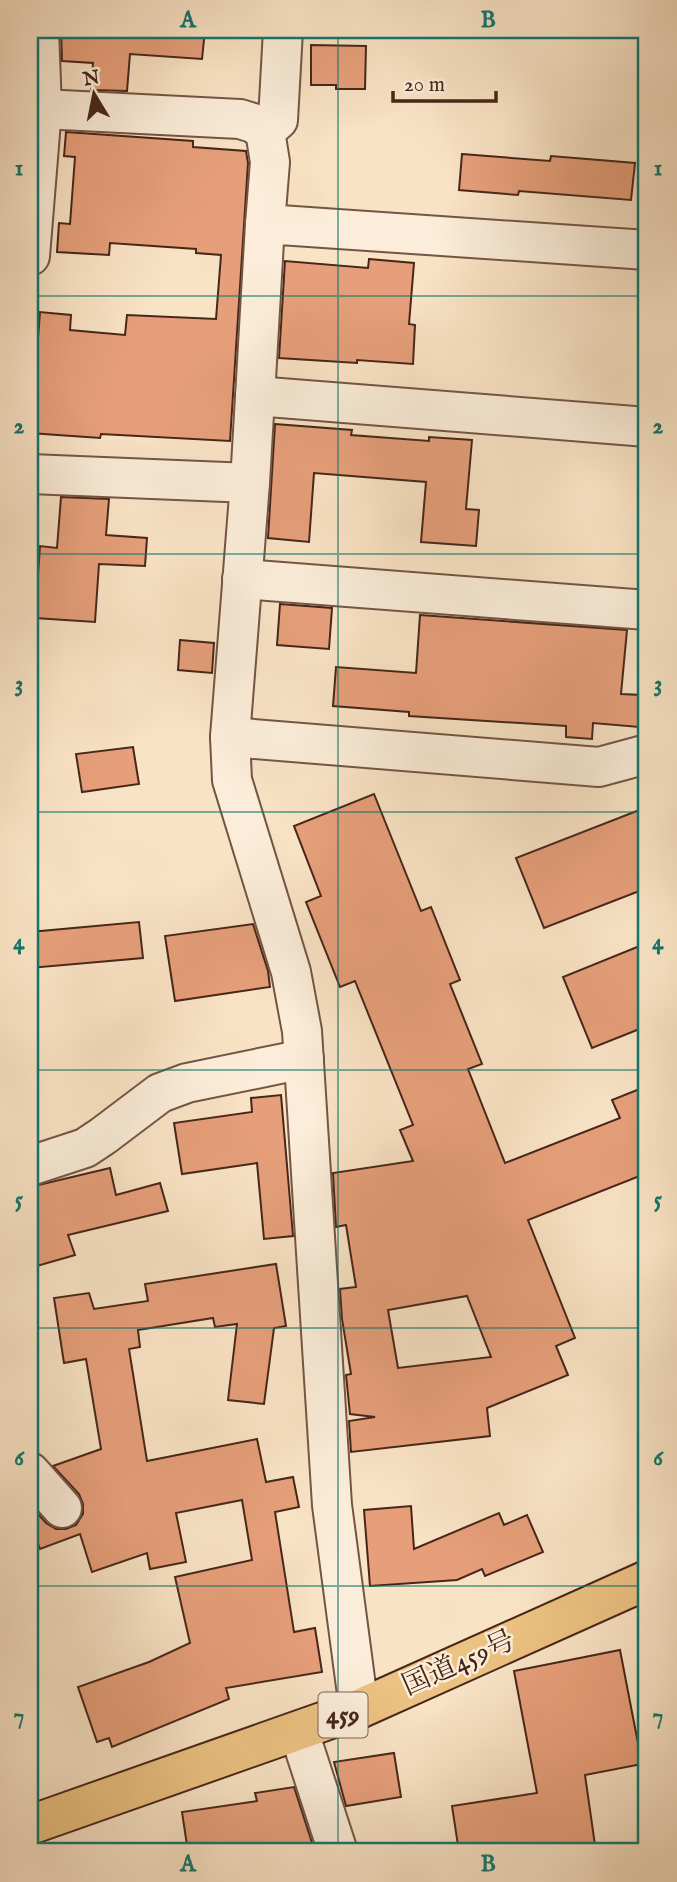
<svg xmlns="http://www.w3.org/2000/svg" width="677" height="1882" viewBox="0 0 677 1882" font-family="'IM FELL English','Noto Serif JP',serif">
  <style>
    .building { fill: #e69f7a; stroke: #47261a; stroke-width: 2; fill-rule: evenodd }
    .lines { fill: none; stroke-linecap: round; stroke-linejoin: round }
    .minor-casing { stroke: #745545; stroke-width: 42 }
    .trunk-casing { stroke: #47261a; stroke-width: 42 }
    .minor { stroke: #fbedd9; stroke-width: 38 }
    .trunk { stroke: #ecc282; stroke-width: 38 }
    .grid { fill: none; stroke: #0f766e; stroke-width: 2; stroke-opacity: 0.55 }
    .labels { text-anchor: middle; dominant-baseline: central; stroke-width: 5; stroke-linejoin: round; paint-order: stroke }
    .shield { fill: #fbedd9; stroke: #7d6253; stroke-width: 2 }
    .shield-label { font-size: 26px; font-weight: bold; fill: #47261a }
    .street-label { font-size: 28px; fill: #47261a; stroke: #fbedd9 }
    .neatline { fill: none; stroke: #0f766e; stroke-width: 2.5 }
    .grid-label { font-size: 23px; text-anchor: middle; font-weight: bold; fill: #0f766e }
  </style>
  <rect width="100%" height="100%" fill="#f9e3c5"/>
  <filter id="stains"><feTurbulence type="fractalNoise" baseFrequency=".00286" numOctaves="4"/><feColorMatrix values="0 0 0 0 .2 0 0 0 0 .09 0 0 0 0 .02 0 0 0 .5 -.17"/></filter>
  <radialGradient id="worn" r=".72"><stop offset=".6" stop-color="#630" stop-opacity="0"/><stop offset="1" stop-color="#630" stop-opacity=".3"/></radialGradient>
  <!-- building -->
  <g class="building">
    <polygon points="61,30 205,30 202,59 130,54 127,91 91,90 93,63 62,61"/>
    <polygon points="311,45 366,46 365,89 336,89 336,85 311,85"/>
    <polygon points="66,132 193,141 193,147 246,151 248,163 230,441 101,434 100,438 30,433 30,390 34,390 40,312 71,315 70,330 125,335 127,315 216,319 221,255 196,253 196,249 110,243 109,255 57,252 59,223 70,224 75,157 64,156"/>
    <polygon points="462,154 550,161 551,156 635,163 631,200 519,191 518,195 459,190"/>
    <polygon points="369,259 414,263 409,324 415,325 413,364 357,360 357,363 279,358 285,261 368,268"/>
    <polygon points="275,424 352,430 351,435 429,441 429,437 472,440 466,509 479,510 476,546 421,542 426,482 314,473 309,542 268,538"/>
    <polygon points="61,497 109,499 106,535 147,538 145,566 99,564 95,622 35,618 40,546 57,548"/>
    <polygon points="280,604 332,608 329,649 277,645"/>
    <polygon points="420,615 627,630 621,694 642,695 639,727 593,723 592,739 566,737 566,726 409,716 409,712 333,706 336,667 416,673"/>
    <polygon points="180,640 214,643 212,673 178,670"/>
    <polygon points="133,747 139,784 82,792 76,754"/>
    <path d="M 374,794 L 421,911 L 431,907 L 460,980 L 450,984 L 482,1064 L 468,1069 L 505,1163 L 620,1118 L 612,1100 L 647,1086 L 647,1184 L 642,1175 L 528,1220 L 575,1338 L 556,1346 L 568,1375 L 487,1408 L 490,1436 L 351,1452 L 349,1421 L 375,1417 L 350,1414 L 346,1375 L 351,1374 L 342,1319 L 340,1289 L 356,1287 L 346,1225 L 336,1227 L 333,1173 L 413,1161 L 400,1130 L 413,1125 L 355,981 L 340,987 L 306,902 L 321,896 L 294,826 ZM 467,1296 L 491,1357 L 398,1368 L 388,1310 Z"/>
    <polygon points="647,807 647,888 544,928 516,858"/>
    <polygon points="139,922 143,958 30,968 30,932"/>
    <polygon points="253,924 268,971 270,987 175,1001 165,936"/>
    <polygon points="647,943 647,1026 592,1048 563,977"/>
    <polygon points="281,1095 293,1236 264,1239 257,1163 182,1174 174,1123 252,1112 251,1098"/>
    <polygon points="110,1168 116,1195 160,1183 168,1211 68,1235 75,1255 30,1268 30,1187"/>
    <polygon points="276,1264 286,1326 274,1328 264,1404 228,1400 237,1324 215,1327 213,1318 138,1330 140,1347 129,1349 147,1461 257,1439 266,1482 293,1477 299,1507 275,1512 294,1632 315,1628 322,1672 226,1688 229,1699 112,1747 109,1738 97,1742 78,1687 149,1662 190,1643 175,1577 252,1560 242,1500 176,1513 186,1562 150,1569 147,1553 92,1572 80,1534 40,1549 30,1521 30,1505 46,1523 56,1529 66,1529 76,1525 83,1514 83,1504 79,1494 53,1466 101,1449 86,1359 64,1363 54,1298 89,1293 94,1309 148,1301 145,1284"/>
    <polygon points="411,1506 414,1549 499,1513 504,1525 527,1515 543,1552 485,1576 482,1569 457,1580 370,1586 364,1510"/>
    <polygon points="620,1650 642,1764 585,1775 595,1845 548,1852 521,1852 520,1844 459,1852 452,1806 537,1793 514,1671"/>
    <polygon points="394,1753 401,1797 346,1806 334,1762"/>
    <polygon points="294,1787 315,1852 188,1852 182,1812 257,1801 255,1793"/>
  </g>
  <g class="lines">
    <defs>
      <g id="minor">
        <polyline points="42,109 240,119 253,123 265,131 270,162 265,224"/>
        <polyline points="265,131 278,120 283,30"/>
        <polyline points="30,256 42,109 39,30"/>
        <polyline points="255,396 647,427"/>
        <polyline points="30,474 250,483 230,737 232,780 291,972 302,1031 332,1505 359,1709"/>
        <polyline points="250,483 265,224 647,250"/>
        <polyline points="242,579 647,610"/>
        <polyline points="230,737 599,767 647,754"/>
        <polyline points="30,1166 85,1148 103,1136 160,1093 187,1083 304,1059"/>
        <polyline points="30,1472 62,1508"/>
        <polyline points="299,1732 338,1852"/>
      </g>
      <polyline id="trunk" points="30,1825 359,1709 647,1580"/>
    </defs>
    <!-- minor casing -->
    <use href="#minor" class="minor-casing"/>
    <!-- trunk casing -->
    <use href="#trunk" class="trunk-casing"/>
    <!-- minor -->
    <use href="#minor" class="minor"/>
    <!-- trunk -->
    <use href="#trunk" class="trunk"/>
  </g>
  <!-- grid -->
  <path class="grid" d="M 338,30 L 338,1852M 30,296 L 647,296M 30,554 L 647,554M 30,812 L 647,812M 30,1070 L 647,1070M 30,1328 L 647,1328M 30,1586 L 647,1586"/>
  <g class="labels">
    <!-- shield labels -->
    <rect class="shield" x="318.5" y="1692.5" width="49" height="45" rx="5"/>
    <g class="shield-label">
      <text x="343" y="1715">459</text>
    </g>
    <!-- street labels -->
    <g class="street-label">
      <text transform="translate(459 1664) rotate(-24)">国道459号</text>
    </g>
  </g>
  <!-- margin -->
  <rect width="677" height="1882" fill="none" stroke="#f9e3c5" stroke-width="77"/>
  <!-- north arrow -->
  <g transform="translate(94 94) rotate(350)" stroke="#fbedd9" stroke-width="5" paint-order="stroke">
  <path d="M0-5L12 26L0 18L-12 26Z" fill="#47261a"/>
  <text y="-10" font-size="19" font-weight="bold" text-anchor="middle" fill="#47261a">N</text>
  </g>
  <!-- scale -->
  <path d="M393 91v10h103v-10" fill="none" stroke="#47261a" stroke-width="3.5"/>
  <text x="404" y="91" font-size="21" fill="#47261a" stroke="#fbedd9" stroke-width="5" paint-order="stroke">20 m</text>
  <rect x="38" y="38" width="600" height="1805" class="neatline"/>
  <g class="grid-label">
    <text x="188" y="27">A</text>
    <text x="488" y="27">B</text>
    <text x="19" y="175">1</text>
    <text x="658" y="175">1</text>
    <text x="19" y="433">2</text>
    <text x="658" y="433">2</text>
    <text x="19" y="691">3</text>
    <text x="658" y="691">3</text>
    <text x="19" y="949">4</text>
    <text x="658" y="949">4</text>
    <text x="19" y="1207">5</text>
    <text x="658" y="1207">5</text>
    <text x="19" y="1465">6</text>
    <text x="658" y="1465">6</text>
    <text x="19" y="1723">7</text>
    <text x="658" y="1723">7</text>
    <text x="188" y="1871">A</text>
    <text x="488" y="1871">B</text>
  </g>
  <rect width="100%" height="100%" filter="url(#stains)"/>
  <rect width="100%" height="100%" fill="url(#worn)"/>
</svg>
